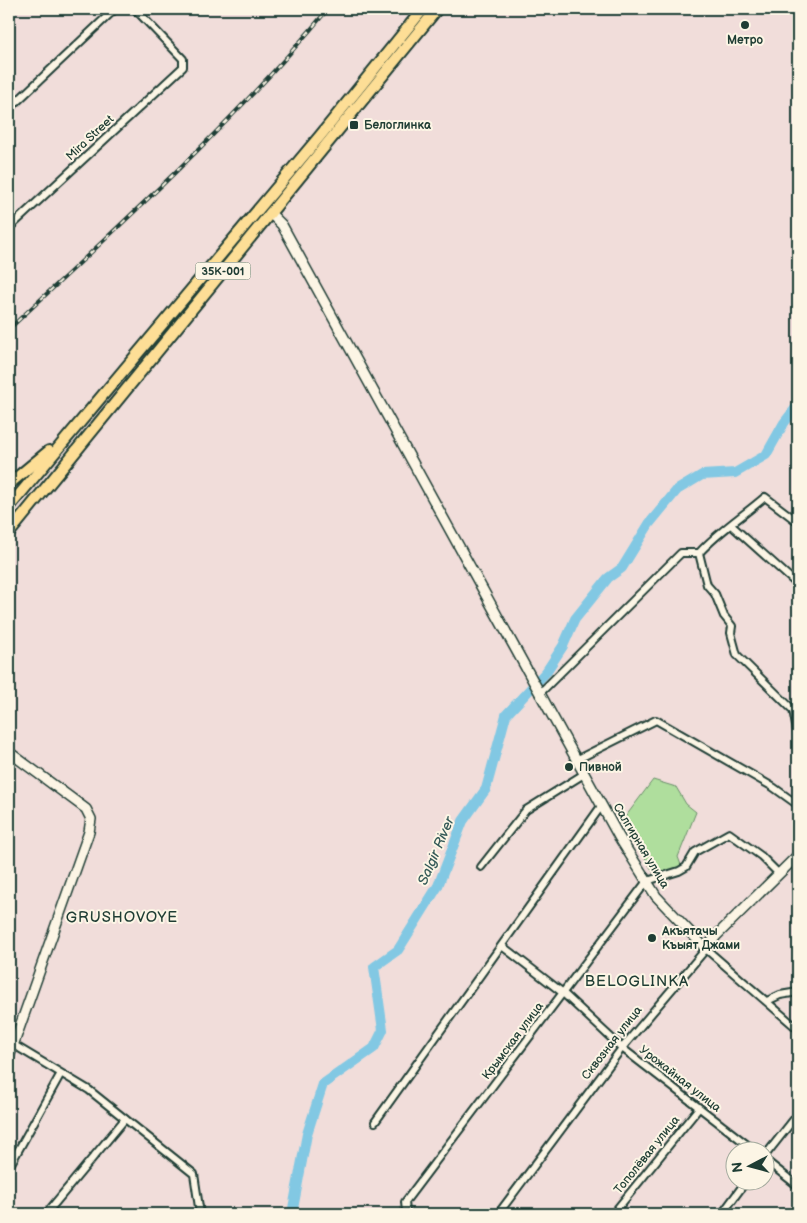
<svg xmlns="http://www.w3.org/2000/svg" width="807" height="1223" viewBox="0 0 807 1223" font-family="'Balsamiq Sans',sans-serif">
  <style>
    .green { fill: #afde9d; stroke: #678e68 }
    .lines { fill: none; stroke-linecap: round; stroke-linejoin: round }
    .river { stroke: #82c8e3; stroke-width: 10 }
    .street-casing { stroke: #1f3d34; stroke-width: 10 }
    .secondary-casing { stroke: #1f3d34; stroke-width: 12 }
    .primary-casing { stroke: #1f3d34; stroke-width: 14 }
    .street { stroke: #fcf5e5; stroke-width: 6 }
    .secondary { stroke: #fcf5e5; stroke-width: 9 }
    .primary { stroke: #fdde96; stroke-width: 10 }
    .rail-casing { stroke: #1f3d34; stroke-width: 4 }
    .rail { stroke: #fcf5e5; stroke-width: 2; stroke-dasharray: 5.5; stroke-linecap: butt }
    .poi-dot { fill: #1f3d34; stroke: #fcf5e5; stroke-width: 2 }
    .labels { text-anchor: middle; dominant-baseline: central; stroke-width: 4; stroke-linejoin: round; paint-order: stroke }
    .shield { fill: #fcf5e5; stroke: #617469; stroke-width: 1 }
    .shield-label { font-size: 11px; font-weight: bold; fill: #1f3d34 }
    .poi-label { font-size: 12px; font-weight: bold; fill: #1f3d34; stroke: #fcf5e5; text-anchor: start }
    .street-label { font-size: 12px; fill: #1f3d34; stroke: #fcf5e5 }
    .water-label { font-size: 14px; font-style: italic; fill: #335957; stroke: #fcf5e5 }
    .quarter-label { font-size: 15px; letter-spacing: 1px; fill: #1f3d34; stroke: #fcf5e5 }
  </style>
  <rect width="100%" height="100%" fill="#f1ddda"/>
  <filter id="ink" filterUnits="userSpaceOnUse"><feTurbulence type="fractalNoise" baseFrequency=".02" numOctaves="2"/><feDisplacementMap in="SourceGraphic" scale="10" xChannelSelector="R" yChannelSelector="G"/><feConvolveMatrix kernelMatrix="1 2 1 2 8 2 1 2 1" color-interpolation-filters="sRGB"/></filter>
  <g filter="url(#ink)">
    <!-- green -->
    <polygon class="green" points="653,780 676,787 686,804 696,812 678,857 681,865 678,870 655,875 623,820"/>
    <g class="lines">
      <!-- river -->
      <polyline class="river" points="292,1214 307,1134 323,1084 374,1048 383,1030 374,967 398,950 438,886 463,821 486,789 506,715 546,672 563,646 575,619 608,578 622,568 649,524 677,490 702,475 735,473 766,455 784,423 798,405"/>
      <defs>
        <g id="street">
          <polyline points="9,109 115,9"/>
          <polyline points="9,228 183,67 183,59 135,9"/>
          <polyline points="731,525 798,585"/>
          <polyline points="699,553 707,585 715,594 724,616 732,626 731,633 737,655 793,710 798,736"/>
          <path d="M 539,694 L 681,553 L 699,553 C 719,531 743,516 765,497 L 798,522"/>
          <polyline points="576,760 656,720 773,787 798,805"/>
          <polyline points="481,867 526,810 584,774"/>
          <polyline points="502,946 563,993 622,1048 754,1150"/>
          <polyline points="767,1001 780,995 798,992"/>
          <polyline points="14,1045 89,1090 194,1174 200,1214"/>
          <polyline points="375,1122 602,805"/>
          <polyline points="764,1157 798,1114"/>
          <polyline points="764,1159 798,1186"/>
          <polyline points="9,1167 60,1075"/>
          <polyline points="46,1214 125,1119"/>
          <polyline points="409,1214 406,1212 405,1202 647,881 679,871 686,867 695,852 729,833 761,856 779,874"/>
          <polyline points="498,1214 622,1048 706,949 798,1029"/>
          <polyline points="613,1214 698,1109"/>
          <polyline points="722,1214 747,1180"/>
        </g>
        <g id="secondary">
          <polyline points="270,213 282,225 619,837 656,896 706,949 716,936 798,855"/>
          <polyline points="9,752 86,809 91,819 89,832 9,1057"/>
        </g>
        <g id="primary">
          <polyline points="9,484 49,451"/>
          <polyline points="9,507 320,136 423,9"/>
          <polyline points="9,533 437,9"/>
        </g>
      </defs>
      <!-- street casing -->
      <use href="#street" class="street-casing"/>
      <!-- secondary casing -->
      <use href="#secondary" class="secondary-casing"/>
      <!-- primary casing -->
      <use href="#primary" class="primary-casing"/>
      <!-- street -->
      <use href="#street" class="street"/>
      <!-- secondary -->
      <use href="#secondary" class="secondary"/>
      <!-- primary -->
      <use href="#primary" class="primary"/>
      <defs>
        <path id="rail" d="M 9,329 C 119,226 232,125 328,9"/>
      </defs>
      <!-- rail casing -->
      <use href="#rail" class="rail-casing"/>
      <!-- rail -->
      <use href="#rail" class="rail"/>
    </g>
  </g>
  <!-- markers -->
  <g class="poi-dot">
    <circle cx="745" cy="25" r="5"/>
    <rect x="349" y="120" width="10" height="10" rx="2.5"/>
    <circle cx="569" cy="767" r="5"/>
    <circle cx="652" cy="938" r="5"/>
  </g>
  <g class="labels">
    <!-- shield labels -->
    <rect class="shield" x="195.5" y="262.5" width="55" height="17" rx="4"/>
    <g class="shield-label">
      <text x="223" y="271">35К-001</text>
    </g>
    <!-- poi labels -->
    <g class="poi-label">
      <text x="745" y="40" text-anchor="middle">Метро</text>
      <text x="364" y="125">Белоглинка</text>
      <text x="579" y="767">Пивной</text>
      <text x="662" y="931">Акъятачы<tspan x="662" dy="14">Къыят Джами</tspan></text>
    </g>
    <!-- street labels -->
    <g class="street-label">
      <text transform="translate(90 138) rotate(-43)">Mira Street</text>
      <text transform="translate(641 846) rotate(59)">Салгирная улица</text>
      <text transform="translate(513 1041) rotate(-53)">Крымская улица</text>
      <text transform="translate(612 1043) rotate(-52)">Сквозная улица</text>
      <text transform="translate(680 1079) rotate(38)">Урожайная улица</text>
      <text transform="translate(647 1155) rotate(-51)">Тополёвая улица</text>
    </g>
    <!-- water labels -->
    <g class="water-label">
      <text transform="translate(436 851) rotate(-67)">Salgir River</text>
    </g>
    <!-- quarter labels -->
    <g class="quarter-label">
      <text x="122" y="917">GRUSHOVOYE</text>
      <text x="637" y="981">BELOGLINKA</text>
    </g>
  </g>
  <!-- margin -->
  <rect width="807" height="1223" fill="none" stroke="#fcf5e5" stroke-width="30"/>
  <rect x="15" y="15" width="777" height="1193" fill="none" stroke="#1f3d34" stroke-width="2" filter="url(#ink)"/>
  <!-- north arrow -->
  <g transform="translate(750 1166) rotate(264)"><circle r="24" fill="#fcf5e5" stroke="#a4ab9e"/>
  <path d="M0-4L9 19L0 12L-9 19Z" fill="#1f3d34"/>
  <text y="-8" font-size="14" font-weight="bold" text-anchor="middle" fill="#1f3d34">N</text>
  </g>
</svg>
